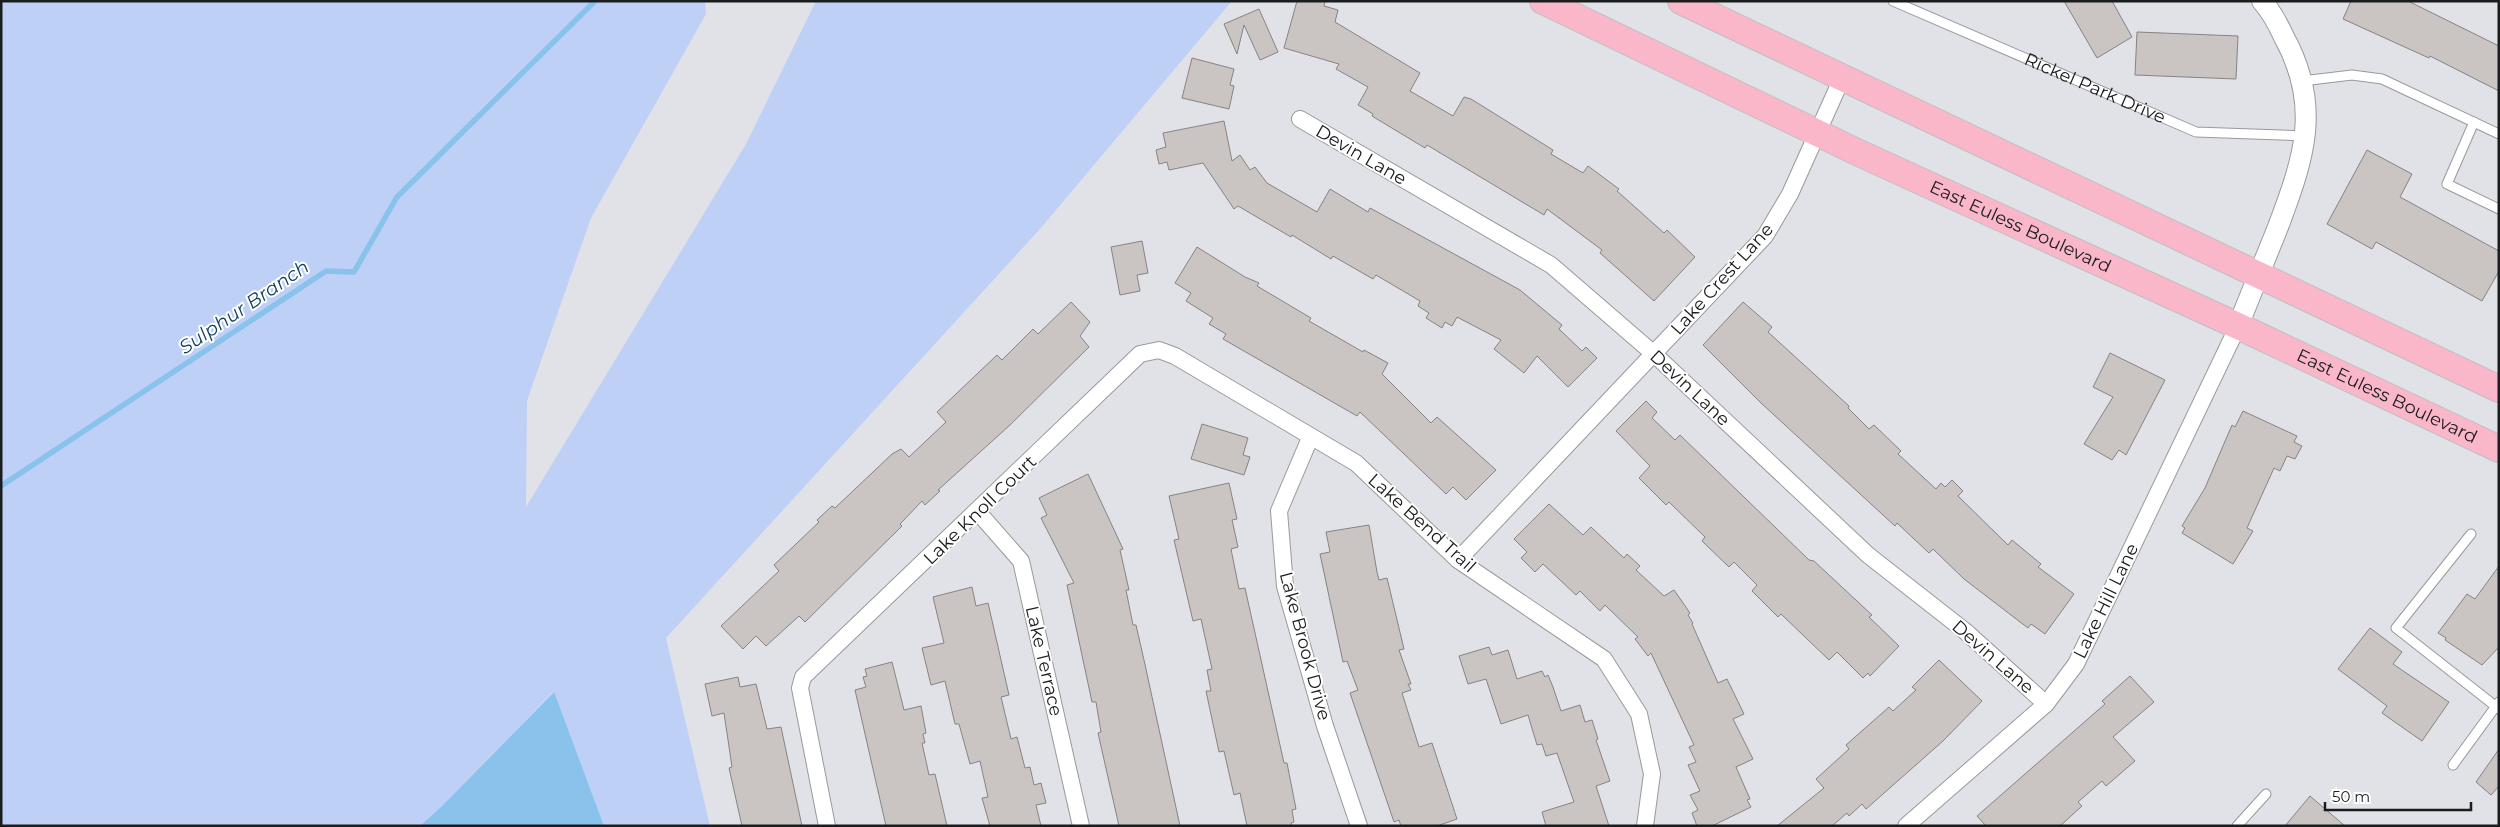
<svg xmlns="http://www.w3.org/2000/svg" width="2500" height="827" viewBox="0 0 2500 827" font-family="Montserrat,sans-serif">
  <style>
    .green { fill: #bfd0f7 }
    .water { fill: #89c2eb }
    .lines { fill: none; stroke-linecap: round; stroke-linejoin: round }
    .stream { stroke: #89c2eb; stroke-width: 5.5 }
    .building { fill: #cac5c3; stroke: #888382 }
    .service-casing { stroke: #97999d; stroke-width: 11 }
    .minor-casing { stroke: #97999d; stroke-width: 18 }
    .tertiary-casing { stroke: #97999d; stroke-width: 22 }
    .primary-casing { stroke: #bfbfc0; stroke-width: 28 }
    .service { stroke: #fff; stroke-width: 9 }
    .minor { stroke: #fff; stroke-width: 16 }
    .tertiary { stroke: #fff; stroke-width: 20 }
    .primary { stroke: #fab7c9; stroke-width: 26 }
    .labels { text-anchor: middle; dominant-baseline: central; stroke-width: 4; stroke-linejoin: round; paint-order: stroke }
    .street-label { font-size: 18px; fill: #1b1c1e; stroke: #fff }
    .water-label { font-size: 19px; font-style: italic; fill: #13405c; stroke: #fff }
  </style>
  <rect width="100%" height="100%" fill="#e0e2e7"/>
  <!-- green -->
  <polygon class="green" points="1,1 705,1 706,14 591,218 527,401 526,507 746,144 816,1 1232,1 1040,229 666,638 710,826 604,826 553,692 442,806 420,826 1,826"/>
  <!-- water -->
  <polygon class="water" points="554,692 604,826 420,826 442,806"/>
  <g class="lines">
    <!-- stream -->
    <polyline class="stream" points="1,486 326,271 354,272 397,197 595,1"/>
  </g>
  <!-- building -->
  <g class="building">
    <polygon points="1297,1 1325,1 1324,6 1338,10 1335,22 1420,73 1410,91 1453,116 1464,97 1471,99 1553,150 1551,154 1583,173 1588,166 1619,189 1617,191 1664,233 1667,230 1695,257 1654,301 1600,253 1602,250 1547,209 1544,215 1427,145 1425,148 1372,116 1373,114 1358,105 1368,87 1336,69 1339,64 1284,48"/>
    <polygon points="2064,1 2112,1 2132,37 2097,58"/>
    <polygon points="2351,1 2408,1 2499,46 2499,91 2430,56 2429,58 2343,19"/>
    <polygon points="1259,9 1278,52 1260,60 1244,25 1237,54 1224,24"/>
    <polygon points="2137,32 2238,36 2236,79 2135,75"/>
    <polygon points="1192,58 1234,69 1230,85 1234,86 1229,109 1182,98"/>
    <polygon points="1224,121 1232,161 1240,155 1250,170 1255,167 1267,183 1317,212 1330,189 1368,212 1370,208 1520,290 1562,325 1559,329 1582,351 1586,347 1597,358 1568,387 1537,356 1524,373 1494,349 1501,340 1457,317 1452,326 1445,322 1442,328 1426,318 1429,313 1418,306 1420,301 1376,275 1373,279 1333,256 1331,259 1292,235 1291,237 1238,206 1234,209 1203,163 1169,170 1167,162 1159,164 1156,150 1166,147 1163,133"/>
    <polygon points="2367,150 2412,174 2400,197 2499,251 2499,271 2482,301 2376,242 2372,249 2327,224"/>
    <polygon points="1142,241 1148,273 1137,275 1140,291 1120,295 1111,247"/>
    <polygon points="1197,247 1245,277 1259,283 1257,286 1311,318 1309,321 1363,352 1364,350 1388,363 1382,374 1431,423 1437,417 1496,470 1466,500 1453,487 1446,494 1360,412 1357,416 1223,339 1226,334 1209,324 1213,318 1186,301 1191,293 1175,283"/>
    <polygon points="1071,302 1090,322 1080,336 1089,347 1010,425 938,490 940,491 925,505 922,501 900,524 902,526 805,622 799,616 766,646 756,636 743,649 721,626 779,571 774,565 819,522 817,520 832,506 835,508 892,454 901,449 909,457 946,422 937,412 997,355 1002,360 1033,329 1038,334"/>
    <polygon points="1743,302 1772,327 1768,332 1849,406 1848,408 1869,429 1874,425 1901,451 1898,454 1936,489 1941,483 1945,487 1952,480 1963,491 1958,496 2008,545 2012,540 2041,564 2038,567 2074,594 2045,634 2031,624 2028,628 1964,579 1933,549 1929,553 1897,523 1895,526 1761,403 1703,345"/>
    <polygon points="2110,353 2165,380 2126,455 2119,450 2112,460 2084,444 2113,397 2093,387"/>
    <polygon points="1646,401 1657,412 1652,418 1675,440 1680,435 1809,560 1814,561 1872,615 1869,617 1899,646 1870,676 1868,673 1863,678 1837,652 1829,660 1781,614 1778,617 1752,591 1757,585 1734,562 1729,567 1702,541 1705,537 1669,502 1666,505 1639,478 1650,466 1616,431"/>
    <polygon points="2243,411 2297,436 2294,442 2302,446 2295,459 2287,456 2280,471 2274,468 2247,528 2253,531 2233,564 2182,533 2185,528 2182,526 2205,488 2232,425 2235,427"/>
    <polygon points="1202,424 1248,438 1243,455 1250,457 1244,475 1191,459"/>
    <polygon points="1088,474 1123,549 1120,550 1129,590 1126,590 1133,625 1136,625 1144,660 1180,826 1119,826 1098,733 1101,732 1096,702 1092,702 1067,585 1074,583 1041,518 1047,515 1039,498"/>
    <polygon points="1229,483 1237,519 1232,520 1238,547 1231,549 1239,589 1245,588 1284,763 1287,763 1296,809 1292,810 1294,822 1291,823 1292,826 1247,826 1240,793 1234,795 1224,751 1219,752 1206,691 1211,691 1207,670 1212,669 1201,619 1193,621 1174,540 1179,539 1169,496"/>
    <polygon points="1549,504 1583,535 1591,527 1624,558 1627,554 1640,566 1636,570 1664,596 1674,590 1690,613 1688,615 1693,623 1692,624 1718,683 1727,679 1744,714 1733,719 1753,759 1736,767 1750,799 1747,800 1751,807 1712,826 1697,826 1692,813 1698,810 1690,795 1700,791 1688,765 1696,762 1689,747 1694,745 1651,653 1648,656 1635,639 1638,637 1605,605 1600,611 1580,591 1576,595 1543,564 1535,572 1521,558 1527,552 1514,539"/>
    <polygon points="1369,525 1377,572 1379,580 1387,578 1404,649 1399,650 1411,684 1408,684 1411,690 1402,693 1419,747 1432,743 1457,819 1437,826 1401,826 1399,820 1394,822 1350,693 1358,690 1347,661 1343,662 1320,554 1330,552 1326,532"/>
    <polygon points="2499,566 2499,647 2482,665 2445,640 2446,638 2438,633 2467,594 2475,599"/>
    <polygon points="972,587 976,606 988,603 1009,695 1001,697 1011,739 1017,737 1025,768 1030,767 1034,785 1041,783 1046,803 1036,805 1041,826 990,826 982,798 988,797 980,761 970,764 959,724 955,724 945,681 931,685 922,648 944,643 933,597"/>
    <polygon points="2370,628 2402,652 2393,664 2449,702 2422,741 2382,713 2387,706 2338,669"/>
    <polygon points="1489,647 1492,655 1508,650 1517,679 1542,671 1545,677 1548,675 1553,687 1561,711 1580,705 1585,722 1592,720 1598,739 1596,740 1610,781 1596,786 1609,826 1546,826 1542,812 1574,802 1557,753 1546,756 1542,744 1537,745 1528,715 1501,724 1486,679 1468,684 1459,656"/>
    <polygon points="1939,660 1982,701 1943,741 1866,809 1862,804 1849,816 1847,813 1832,826 1777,826 1824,788 1816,779 1849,749 1846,745 1889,707 1893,711 1916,690 1912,687"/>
    <polygon points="892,662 904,710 921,706 926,733 923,734 925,743 922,743 929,775 935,774 947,826 886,826 855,690 866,687 863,677 867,676 865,669"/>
    <polygon points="2130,676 2154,702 2113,737 2135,761 2106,786 2102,781 2078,802 2082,806 2060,826 1986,826 1977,816 2105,704 2102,701"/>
    <polygon points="738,677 740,687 756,684 767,729 781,727 802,826 742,826 729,768 732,767 724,713 712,716 705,684"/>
    <polygon points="2499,749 2499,786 2491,795 2476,782"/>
    <polygon points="2310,796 2345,826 2285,826"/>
  </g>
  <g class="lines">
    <defs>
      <g id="service">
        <path id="s1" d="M 1893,1 L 2196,132 L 2306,136"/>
        <polyline points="2302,81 2352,75 2382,79 2499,134"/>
        <polyline points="2474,122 2447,184 2499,209"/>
        <polyline points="2471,534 2396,628 2499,709"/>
        <polyline points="2453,765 2499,702"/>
        <polyline points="2237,826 2266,794"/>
      </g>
      <g id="minor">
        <polyline points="1300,119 1551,265 1654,354 1868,555 1965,631 2046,704"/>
        <polyline points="1310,438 1279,511 1285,586 1325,726 1359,826"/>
        <polyline points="978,512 1021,561 1081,826"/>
        <polyline points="1458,560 1765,236 1790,194 1842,78"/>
        <polyline points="827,826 800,688 803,677 1140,354 1159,350 1175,356 1356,463 1458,560 1604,659 1639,714 1652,774 1645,826"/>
        <polyline points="1906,826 2046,704 2076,664 2238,326"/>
      </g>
      <path id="tertiary" d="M 2238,326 C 2251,293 2265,260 2278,227 C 2304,158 2322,106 2284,37 C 2278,24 2271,11 2262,1"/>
      <g id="primary">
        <path id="s2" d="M 1543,1 L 1859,153 L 2238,326 L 2499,449"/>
        <polyline points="1681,1 2499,389"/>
      </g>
    </defs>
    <!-- service casing -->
    <use href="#service" class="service-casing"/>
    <!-- minor casing -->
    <use href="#minor" class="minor-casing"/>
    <!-- tertiary casing -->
    <use href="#tertiary" class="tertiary-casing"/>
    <!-- primary casing -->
    <use href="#primary" class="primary-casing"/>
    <!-- service -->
    <use href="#service" class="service"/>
    <!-- minor -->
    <use href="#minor" class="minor"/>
    <!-- tertiary -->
    <use href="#tertiary" class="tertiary"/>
    <!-- primary -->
    <use href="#primary" class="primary"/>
  </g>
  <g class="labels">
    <!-- street labels -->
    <g class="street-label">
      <text stroke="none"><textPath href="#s1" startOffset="220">Rickel Park Drive</textPath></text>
      <text transform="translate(1361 155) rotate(30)">Devin Lane</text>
      <text stroke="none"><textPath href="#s2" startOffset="528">East Euless Boulevard</textPath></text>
      <text transform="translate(1722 279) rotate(-48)">Lake Crest Lane</text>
      <text transform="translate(1690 388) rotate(43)">Devin Lane</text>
      <text stroke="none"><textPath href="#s2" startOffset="932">East Euless Boulevard</textPath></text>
      <text transform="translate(980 510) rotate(-44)">Lake Knoll Court</text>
      <text transform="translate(1422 523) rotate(42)">Lake Bend Trail</text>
      <text transform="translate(2106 601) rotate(-64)">Lake Hill Lane</text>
      <text transform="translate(1305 646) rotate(75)">Lake Brook Drive</text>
      <text transform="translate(1993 657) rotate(41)">Devin Lane</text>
      <text transform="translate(1044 661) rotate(77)">Lake Terrace</text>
    </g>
    <!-- water labels -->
    <g class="water-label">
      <text transform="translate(244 307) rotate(-34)">Sulphur Branch</text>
    </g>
  </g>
  <!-- border -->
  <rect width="2500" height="827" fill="none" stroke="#1b1c1e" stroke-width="5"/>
  <!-- scale -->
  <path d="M2325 802v8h146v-8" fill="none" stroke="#1b1c1e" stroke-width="2.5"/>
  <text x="2332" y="802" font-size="15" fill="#1b1c1e" stroke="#ffffff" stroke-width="4" paint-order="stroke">50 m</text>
</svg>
